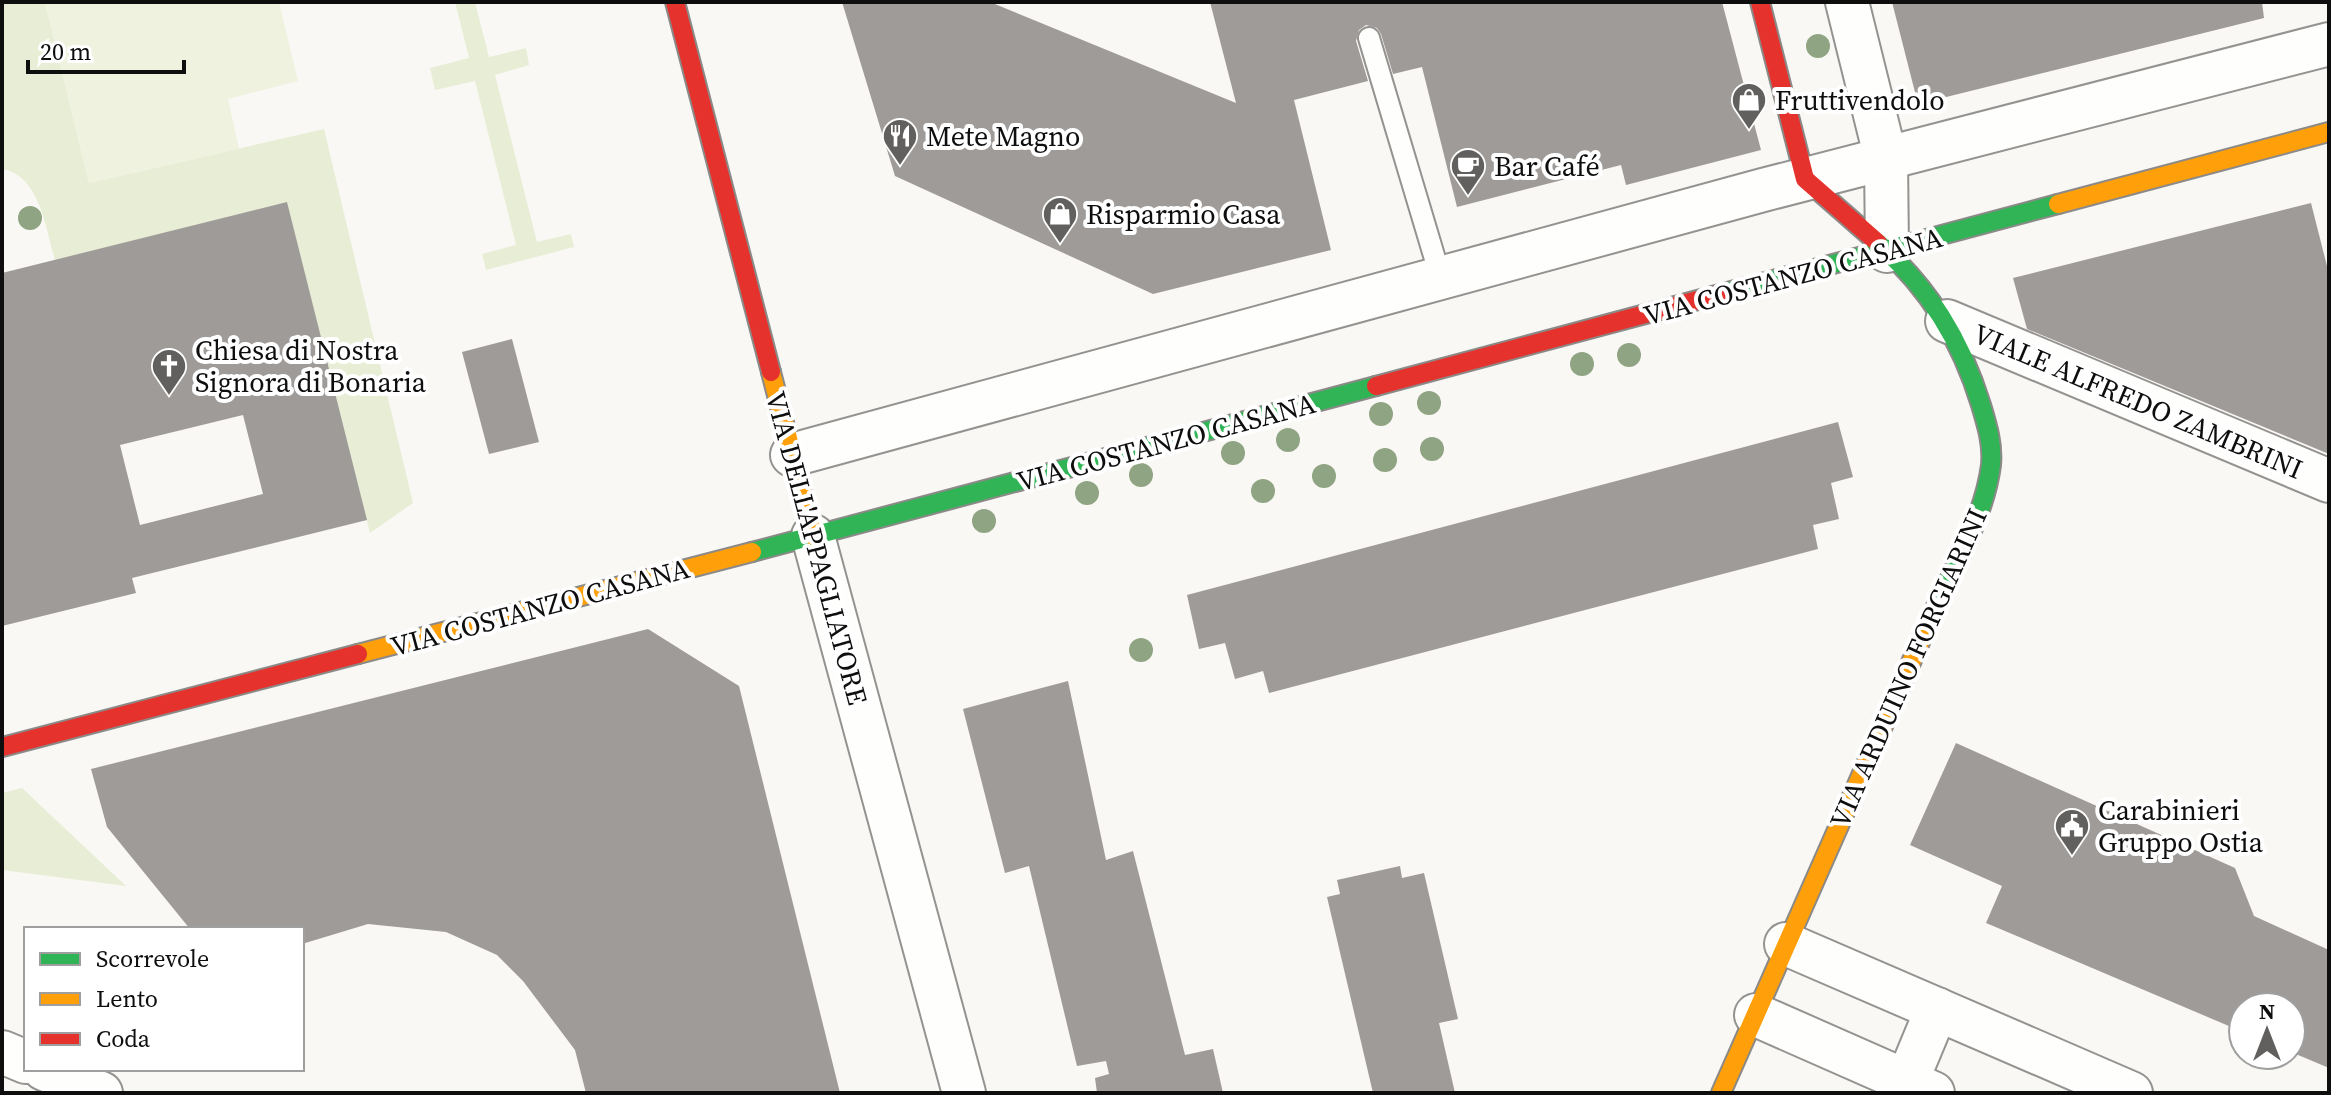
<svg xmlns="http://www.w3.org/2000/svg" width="2331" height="1095" viewBox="0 0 2331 1095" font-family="'Source Serif 4',serif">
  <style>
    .green { fill: #e7eed5 }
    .pitch { fill: #eff2df }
    .building { fill: #9e9b99; fill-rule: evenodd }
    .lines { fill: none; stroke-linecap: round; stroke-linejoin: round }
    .lane-casing { stroke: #949392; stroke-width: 24 }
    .street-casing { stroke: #949392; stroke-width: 46 }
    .fast-casing { stroke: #8b8a88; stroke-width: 22 }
    .slow-casing { stroke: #8b8a88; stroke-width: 22 }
    .jam-casing { stroke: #8b8a88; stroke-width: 22 }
    .lane { stroke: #fefefd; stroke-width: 20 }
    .street { stroke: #fefefd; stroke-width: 42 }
    .fast { stroke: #30b455; stroke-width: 18 }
    .slow { stroke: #ff9f0a; stroke-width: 18 }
    .jam { stroke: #e5322d; stroke-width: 18 }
    .tree { fill: #8fa482 }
    .labels { text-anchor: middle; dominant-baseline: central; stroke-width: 8; stroke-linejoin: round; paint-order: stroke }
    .poi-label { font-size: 28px; fill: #0e0e0e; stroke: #fff; text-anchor: start }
    .street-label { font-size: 28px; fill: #0e0e0e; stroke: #fff }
  </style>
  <rect width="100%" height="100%" fill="#faf8f4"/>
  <!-- green -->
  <g class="green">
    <path d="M 2,2 L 45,2 L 89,183 L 324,129 L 413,503 L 370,533 L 287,203 L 55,260 C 46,230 40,175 2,169 Z"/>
    <polygon points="455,2 475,2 489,57 526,48 529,65 495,75 537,242 571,234 574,247 486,270 482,254 516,245 475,81 435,90 430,68 469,58"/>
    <polygon points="22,788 126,886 2,870 2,793"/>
  </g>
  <!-- pitch -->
  <polygon class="pitch" points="45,2 279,2 298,81 228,99 239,149 89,183"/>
  <!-- building -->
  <g class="building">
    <polygon points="842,2 990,2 1236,103 1210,2 1722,2 1761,150 1626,185 1621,165 1457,207 1422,67 1393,74 1381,34 1377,28 1366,25 1359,30 1356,41 1368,81 1294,100 1331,250 1153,294 895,176"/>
    <polygon points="1892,2 2262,2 2264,18 1918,104"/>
    <path d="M 287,202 L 367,520 L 132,578 L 136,593 L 2,626 L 2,273 ZM 243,415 L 263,494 L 140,525 L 120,445 Z"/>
    <polygon points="2311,203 2329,274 2329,454 2027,329 2013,278"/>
    <polygon points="512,339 539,442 489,454 462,352"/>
    <polygon points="1838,422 1853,477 1831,483 1839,519 1813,525 1818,549 1269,693 1263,671 1235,679 1225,643 1199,649 1187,595"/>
    <polygon points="648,629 739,686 840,1093 586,1093 575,1050 523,981 497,955 446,932 368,924 302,944 302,929 190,929 107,827 91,769"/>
    <polygon points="1068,681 1106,860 1133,851 1185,1055 1213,1049 1223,1093 1097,1093 1095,1078 1109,1074 1106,1061 1077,1066 1029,866 1005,873 963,709"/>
    <polygon points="1956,743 2235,868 2254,916 2329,950 2329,1068 2291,1052 2291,1007 2243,1007 2243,1032 1986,923 2002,886 1910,845"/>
    <polygon points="1400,866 1402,878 1424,873 1458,1019 1439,1023 1455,1093 1373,1093 1327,897 1340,894 1337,880"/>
  </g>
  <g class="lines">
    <defs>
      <polyline id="lane" points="1369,38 1441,279"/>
      <g id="street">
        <polyline points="1847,2 1886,159 1887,251"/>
        <polyline points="1947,321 2329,481"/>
        <polyline points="792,455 1763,190 2329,44"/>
        <polyline points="813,536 964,1093"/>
        <polyline points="1786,944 2131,1093"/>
        <polyline points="1756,1015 1933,1093"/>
        <polyline points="2,1052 26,1062"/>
        <polyline points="44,1069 101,1093"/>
        <polyline points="1907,1081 1937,1009"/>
      </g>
      <g id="fast">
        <path d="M 1878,243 C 1929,288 1961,340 1981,405 C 1987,425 1993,444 1991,465 C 1984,520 1950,574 1928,624"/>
        <polyline points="1724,293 2058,204"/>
        <polyline points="752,552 1376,386"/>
      </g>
      <g id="slow">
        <polyline points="2058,204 2329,132"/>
        <polyline points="771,372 813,536"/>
        <polyline points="358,654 752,552"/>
        <polyline points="1721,1093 1928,624"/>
      </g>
      <g id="jam">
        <polyline points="675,2 771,372"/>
        <polyline points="1760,2 1805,179 1878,243"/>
        <polyline points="1376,386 1724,293"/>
        <polyline points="2,747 358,654"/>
      </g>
    </defs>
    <!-- lane casing -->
    <use href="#lane" class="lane-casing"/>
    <!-- street casing -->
    <use href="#street" class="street-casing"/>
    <!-- fast casing -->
    <use href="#fast" class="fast-casing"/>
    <!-- slow casing -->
    <use href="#slow" class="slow-casing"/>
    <!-- jam casing -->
    <use href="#jam" class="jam-casing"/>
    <!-- lane -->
    <use href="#lane" class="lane"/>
    <!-- street -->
    <use href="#street" class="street"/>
    <!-- fast -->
    <use href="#fast" class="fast"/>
    <!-- slow -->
    <use href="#slow" class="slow"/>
    <!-- jam -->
    <use href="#jam" class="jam"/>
  </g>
  <!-- trees -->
  <g class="tree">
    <circle cx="1818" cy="46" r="12"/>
    <circle cx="30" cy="218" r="12"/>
    <circle cx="1629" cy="355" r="12"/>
    <circle cx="1582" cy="364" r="12"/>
    <circle cx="1429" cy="403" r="12"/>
    <circle cx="1381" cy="414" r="12"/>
    <circle cx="1288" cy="440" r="12"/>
    <circle cx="1432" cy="449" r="12"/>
    <circle cx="1233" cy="453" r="12"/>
    <circle cx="1385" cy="460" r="12"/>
    <circle cx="1141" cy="475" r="12"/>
    <circle cx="1324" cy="476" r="12"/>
    <circle cx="1263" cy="491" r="12"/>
    <circle cx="1087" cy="493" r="12"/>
    <circle cx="984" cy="521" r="12"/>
    <circle cx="1141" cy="650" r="12"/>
  </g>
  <!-- icons -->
  <defs>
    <symbol id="shop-pin" viewBox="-11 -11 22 30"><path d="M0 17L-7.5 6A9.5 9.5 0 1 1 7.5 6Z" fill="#61605e" stroke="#fff"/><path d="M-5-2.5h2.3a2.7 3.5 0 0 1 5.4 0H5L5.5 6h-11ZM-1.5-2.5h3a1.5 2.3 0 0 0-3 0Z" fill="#fff"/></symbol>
    <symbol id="restaurant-pin" viewBox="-11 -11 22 30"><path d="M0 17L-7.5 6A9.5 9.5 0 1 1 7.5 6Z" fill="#61605e" stroke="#fff"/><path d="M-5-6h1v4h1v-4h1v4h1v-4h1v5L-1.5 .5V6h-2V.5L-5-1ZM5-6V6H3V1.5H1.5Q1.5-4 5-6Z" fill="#fff"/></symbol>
    <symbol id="cafe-pin" viewBox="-11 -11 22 30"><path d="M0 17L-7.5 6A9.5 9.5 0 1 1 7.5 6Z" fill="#61605e" stroke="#fff"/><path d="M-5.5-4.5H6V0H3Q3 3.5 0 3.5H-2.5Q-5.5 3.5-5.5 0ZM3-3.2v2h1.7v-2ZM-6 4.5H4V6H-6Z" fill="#fff"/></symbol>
    <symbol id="church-pin" viewBox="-11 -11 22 30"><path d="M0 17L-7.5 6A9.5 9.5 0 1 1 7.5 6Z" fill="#61605e" stroke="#fff"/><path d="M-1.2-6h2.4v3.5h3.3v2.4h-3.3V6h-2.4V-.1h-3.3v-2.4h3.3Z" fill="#fff"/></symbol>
    <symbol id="civic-pin" viewBox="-11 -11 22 30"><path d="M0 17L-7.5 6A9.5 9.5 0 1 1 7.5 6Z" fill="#61605e" stroke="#fff"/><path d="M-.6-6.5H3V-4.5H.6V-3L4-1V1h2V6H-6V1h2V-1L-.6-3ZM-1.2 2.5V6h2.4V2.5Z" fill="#fff"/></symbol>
  </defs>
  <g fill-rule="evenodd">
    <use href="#shop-pin" x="1729" y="80" width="40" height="54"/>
    <use href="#restaurant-pin" x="880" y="116" width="40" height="54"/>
    <use href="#cafe-pin" x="1448" y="146" width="40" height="54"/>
    <use href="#shop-pin" x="1040" y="194" width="40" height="54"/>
    <use href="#church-pin" x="149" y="346" width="40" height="54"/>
    <use href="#civic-pin" x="2052" y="806" width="40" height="54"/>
  </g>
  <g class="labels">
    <!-- poi labels -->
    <g class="poi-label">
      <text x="1775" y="100">Fruttivendolo</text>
      <text x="926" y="136">Mete Magno</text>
      <text x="1494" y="166">Bar Café</text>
      <text x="1086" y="214">Risparmio Casa</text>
      <text x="195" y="350">Chiesa di Nostra<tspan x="195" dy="32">Signora di Bonaria</tspan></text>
      <text x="2098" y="810">Carabinieri<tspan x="2098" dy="32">Gruppo Ostia</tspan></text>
    </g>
    <!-- street labels -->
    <g class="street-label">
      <text transform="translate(1793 276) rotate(-15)">VIA COSTANZO CASANA</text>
      <text transform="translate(2138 401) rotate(23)">VIALE ALFREDO ZAMBRINI</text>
      <text transform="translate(1166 442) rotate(-15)">VIA COSTANZO CASANA</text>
      <text transform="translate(817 548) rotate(75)">VIA DELL'APPAGLIATORE</text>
      <text transform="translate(540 607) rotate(-15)">VIA COSTANZO CASANA</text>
      <text transform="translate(1908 668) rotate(-66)">VIA ARDUINO FORGIARINI</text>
    </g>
  </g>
  <!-- border -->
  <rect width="2331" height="1095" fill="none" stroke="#0e0e0e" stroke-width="8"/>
  <!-- legend -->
  <rect x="24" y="927" width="280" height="144" fill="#ffffff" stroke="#9f9f9f" stroke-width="2"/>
  <rect x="40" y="953" width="40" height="12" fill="#30b455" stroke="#9f9f9f" stroke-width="2"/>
  <text x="96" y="967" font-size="24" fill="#0e0e0e">Scorrevole</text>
  <rect x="40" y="993" width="40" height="12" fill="#ff9f0a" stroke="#9f9f9f" stroke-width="2"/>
  <text x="96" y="1007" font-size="24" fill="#0e0e0e">Lento</text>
  <rect x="40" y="1033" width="40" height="12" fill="#e5322d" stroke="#9f9f9f" stroke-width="2"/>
  <text x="96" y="1047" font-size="24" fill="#0e0e0e">Coda</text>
  <!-- north arrow -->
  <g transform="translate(2267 1031)"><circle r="38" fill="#ffffff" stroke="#9f9f9f" stroke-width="2"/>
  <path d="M0-6L14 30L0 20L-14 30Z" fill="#61605e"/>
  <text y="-12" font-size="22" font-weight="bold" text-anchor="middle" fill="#0e0e0e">N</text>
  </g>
  <!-- scale -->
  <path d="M28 60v12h156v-12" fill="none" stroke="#0e0e0e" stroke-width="4"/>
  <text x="40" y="60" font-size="24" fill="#0e0e0e" stroke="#ffffff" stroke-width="6" paint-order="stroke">20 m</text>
</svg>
